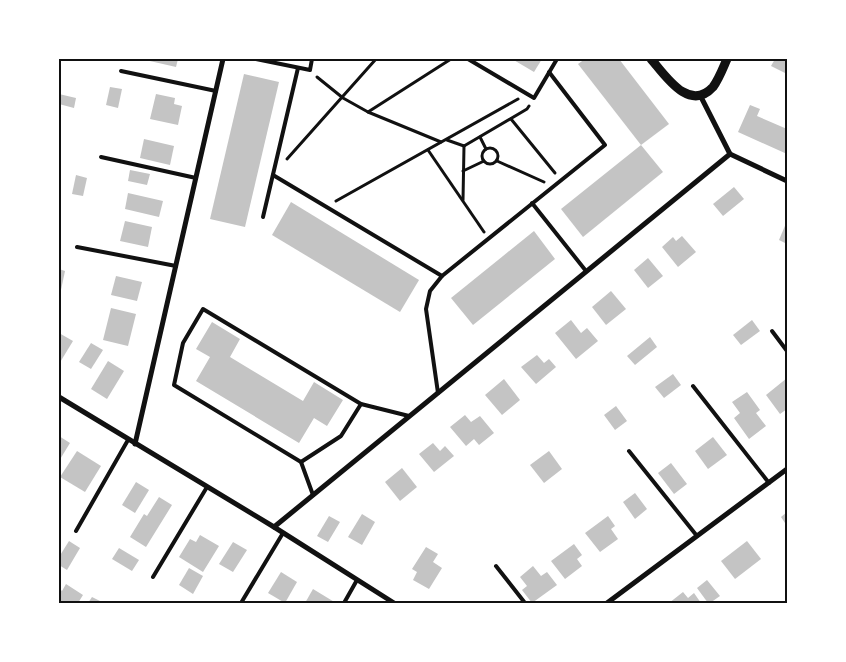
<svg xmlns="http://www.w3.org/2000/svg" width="846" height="662" viewBox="0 0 846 662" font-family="Arial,sans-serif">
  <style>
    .building { fill: #c4c4c4 }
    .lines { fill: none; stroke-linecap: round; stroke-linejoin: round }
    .path { stroke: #111; stroke-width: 3 }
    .service { stroke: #111; stroke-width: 4 }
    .minor { stroke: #111; stroke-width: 5 }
    .tertiary { stroke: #111; stroke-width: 9 }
    .neatline { fill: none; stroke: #111; stroke-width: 2 }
  </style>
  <rect width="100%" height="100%" fill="#fff"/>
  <!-- building -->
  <g class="building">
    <polygon points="141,59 178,59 176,67"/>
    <polygon points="512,59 542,59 534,72"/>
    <polygon points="585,59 619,59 669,124 641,145 578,64"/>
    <polygon points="775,59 787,59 787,74 771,66"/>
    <polygon points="244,74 279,82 245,227 210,219"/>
    <polygon points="110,87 122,89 118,108 106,105"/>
    <polygon points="59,94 76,98 74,108 59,104"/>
    <polygon points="156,94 175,98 174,104 182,106 178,125 150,119"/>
    <polygon points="750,105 760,109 757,116 787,129 787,154 738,132"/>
    <polygon points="144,139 174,146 170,165 140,158"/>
    <polygon points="641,145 663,172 583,237 561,209"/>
    <polygon points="130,170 150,174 147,185 128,181"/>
    <polygon points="76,175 87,178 83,196 72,194"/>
    <polygon points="734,187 744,199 723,216 713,204"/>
    <polygon points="128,193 163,201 159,217 125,209"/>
    <polygon points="291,202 419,280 400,312 272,235"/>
    <polygon points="125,221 152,227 148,247 120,241"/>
    <polygon points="787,221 787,244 779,240"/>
    <polygon points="534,231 555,259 473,325 451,298"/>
    <polygon points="682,236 696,252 678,267 662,247 673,237 676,241"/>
    <polygon points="648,258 663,276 648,288 634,270"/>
    <polygon points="59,269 65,271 61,290 59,290"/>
    <polygon points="116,276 142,282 137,301 111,295"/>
    <polygon points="611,291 626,309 606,325 592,307"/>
    <polygon points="111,308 136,314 128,346 103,340"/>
    <polygon points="571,320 581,333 587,328 598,341 576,359 555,333"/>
    <polygon points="752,320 760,331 741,345 733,335"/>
    <polygon points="212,322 240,339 230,357 303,401 314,382 343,400 327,426 314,418 299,443 196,381 210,357 196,349"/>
    <polygon points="59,333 73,341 59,364"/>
    <polygon points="650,337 657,347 635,365 627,356"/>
    <polygon points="91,343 103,350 91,369 79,362"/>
    <polygon points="537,355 544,363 549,359 556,367 536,384 521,367"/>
    <polygon points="108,361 124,371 107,399 91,389"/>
    <polygon points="673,374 681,385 664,398 655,387"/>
    <polygon points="787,378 787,409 780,414 766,395"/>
    <polygon points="504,379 520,400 502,415 485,395"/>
    <polygon points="747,392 760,410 756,413 766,426 749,439 734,418 740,413 732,402"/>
    <polygon points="616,406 627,421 615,430 604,415"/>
    <polygon points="465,415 471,422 480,416 494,433 479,445 474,439 466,446 450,427"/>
    <polygon points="59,436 70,443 59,461"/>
    <polygon points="713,437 727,455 708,469 695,451"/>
    <polygon points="433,443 440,451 445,446 454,456 434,472 419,454"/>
    <polygon points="77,451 101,466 85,492 60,477"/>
    <polygon points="549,451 562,469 544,483 530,465"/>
    <polygon points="671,463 687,484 674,494 658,473"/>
    <polygon points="402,468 417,487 400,501 385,482"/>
    <polygon points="136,482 149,490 135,513 122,505"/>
    <polygon points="635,493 647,509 635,519 623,502"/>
    <polygon points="159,497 172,505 146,547 130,537 144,514 147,516"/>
    <polygon points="787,512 787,526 781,517"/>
    <polygon points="362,514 375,522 362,545 348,537"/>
    <polygon points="329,516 340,522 328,542 317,536"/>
    <polygon points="608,516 615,526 611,529 618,539 600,552 585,533"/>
    <polygon points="200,535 219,546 203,572 179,557 190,539 196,542"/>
    <polygon points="69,541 80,548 67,570 59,565 59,557"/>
    <polygon points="747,541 761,559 735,579 721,561"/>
    <polygon points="233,542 247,550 233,572 219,564"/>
    <polygon points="574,544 582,555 577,559 582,566 565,579 551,561"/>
    <polygon points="426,547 438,554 433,562 442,568 429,589 413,580 417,572 412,569"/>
    <polygon points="119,548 139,560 132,571 112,559"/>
    <polygon points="533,566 541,576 547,572 557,585 532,603 522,590 527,586 520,577"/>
    <polygon points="189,568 203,576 193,594 179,585"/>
    <polygon points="281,572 297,582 285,603 268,593"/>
    <polygon points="707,580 720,596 710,603 708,603 697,588"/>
    <polygon points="66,584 83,595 78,603 59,603 59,588 62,591"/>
    <polygon points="313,589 336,603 305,603"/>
    <polygon points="683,592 688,598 694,593 701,603 669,603"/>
    <polygon points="92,597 104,603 88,603"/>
  </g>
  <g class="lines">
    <!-- path -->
    <g class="path">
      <polyline points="317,77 343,98 368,112 441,142"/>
      <polyline points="368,112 451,59"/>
      <polyline points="511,119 555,173"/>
      <polyline points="480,137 486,149"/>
      <polyline points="447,140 464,146"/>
      <polyline points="464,146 527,109 529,106"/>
      <circle cx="490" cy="156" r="8"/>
      <polyline points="428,150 484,232"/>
      <polyline points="287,159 376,59"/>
      <polyline points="497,161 544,182"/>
      <polyline points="463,171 484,161"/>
      <polyline points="463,200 464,146"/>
      <polyline points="336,201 518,99"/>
    </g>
    <!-- service -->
    <g class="service">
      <polyline points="256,59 310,70 312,59"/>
      <polyline points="468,59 534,98 557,59"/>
      <polyline points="121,71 216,91"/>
      <polyline points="101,157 196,178"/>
      <polyline points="273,175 442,276"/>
      <polyline points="532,203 586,271"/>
      <polyline points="263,217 298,68"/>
      <polyline points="77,247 176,266"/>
      <polyline points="772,331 787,351"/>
      <polyline points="693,386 769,483"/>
      <polyline points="438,393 426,309 430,291 442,276 605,145 549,72"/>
      <polyline points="629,451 697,536"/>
      <polyline points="301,462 341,436 361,404"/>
      <polyline points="313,495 301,462 174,385 183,343 203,309 361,404 409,416"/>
      <polyline points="76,531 128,440"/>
      <polyline points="496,566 525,603"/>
      <polyline points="153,577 207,487"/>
      <polyline points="241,603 283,533"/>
      <polyline points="344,603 357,580"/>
    </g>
    <!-- minor -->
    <g class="minor">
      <polyline points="700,95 730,154 787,181"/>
      <polyline points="59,397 274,527 394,603"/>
      <polyline points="135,444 223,59"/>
      <polyline points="274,527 730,154"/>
      <polyline points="607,603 787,469"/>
    </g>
    <!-- tertiary -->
    <path class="tertiary" d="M 651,59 C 665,75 689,113 713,87 C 719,79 723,68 727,59"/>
  </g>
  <!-- border -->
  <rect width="846" height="662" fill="none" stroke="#ffffff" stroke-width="120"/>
  <rect x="60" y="60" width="726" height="542" class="neatline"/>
</svg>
